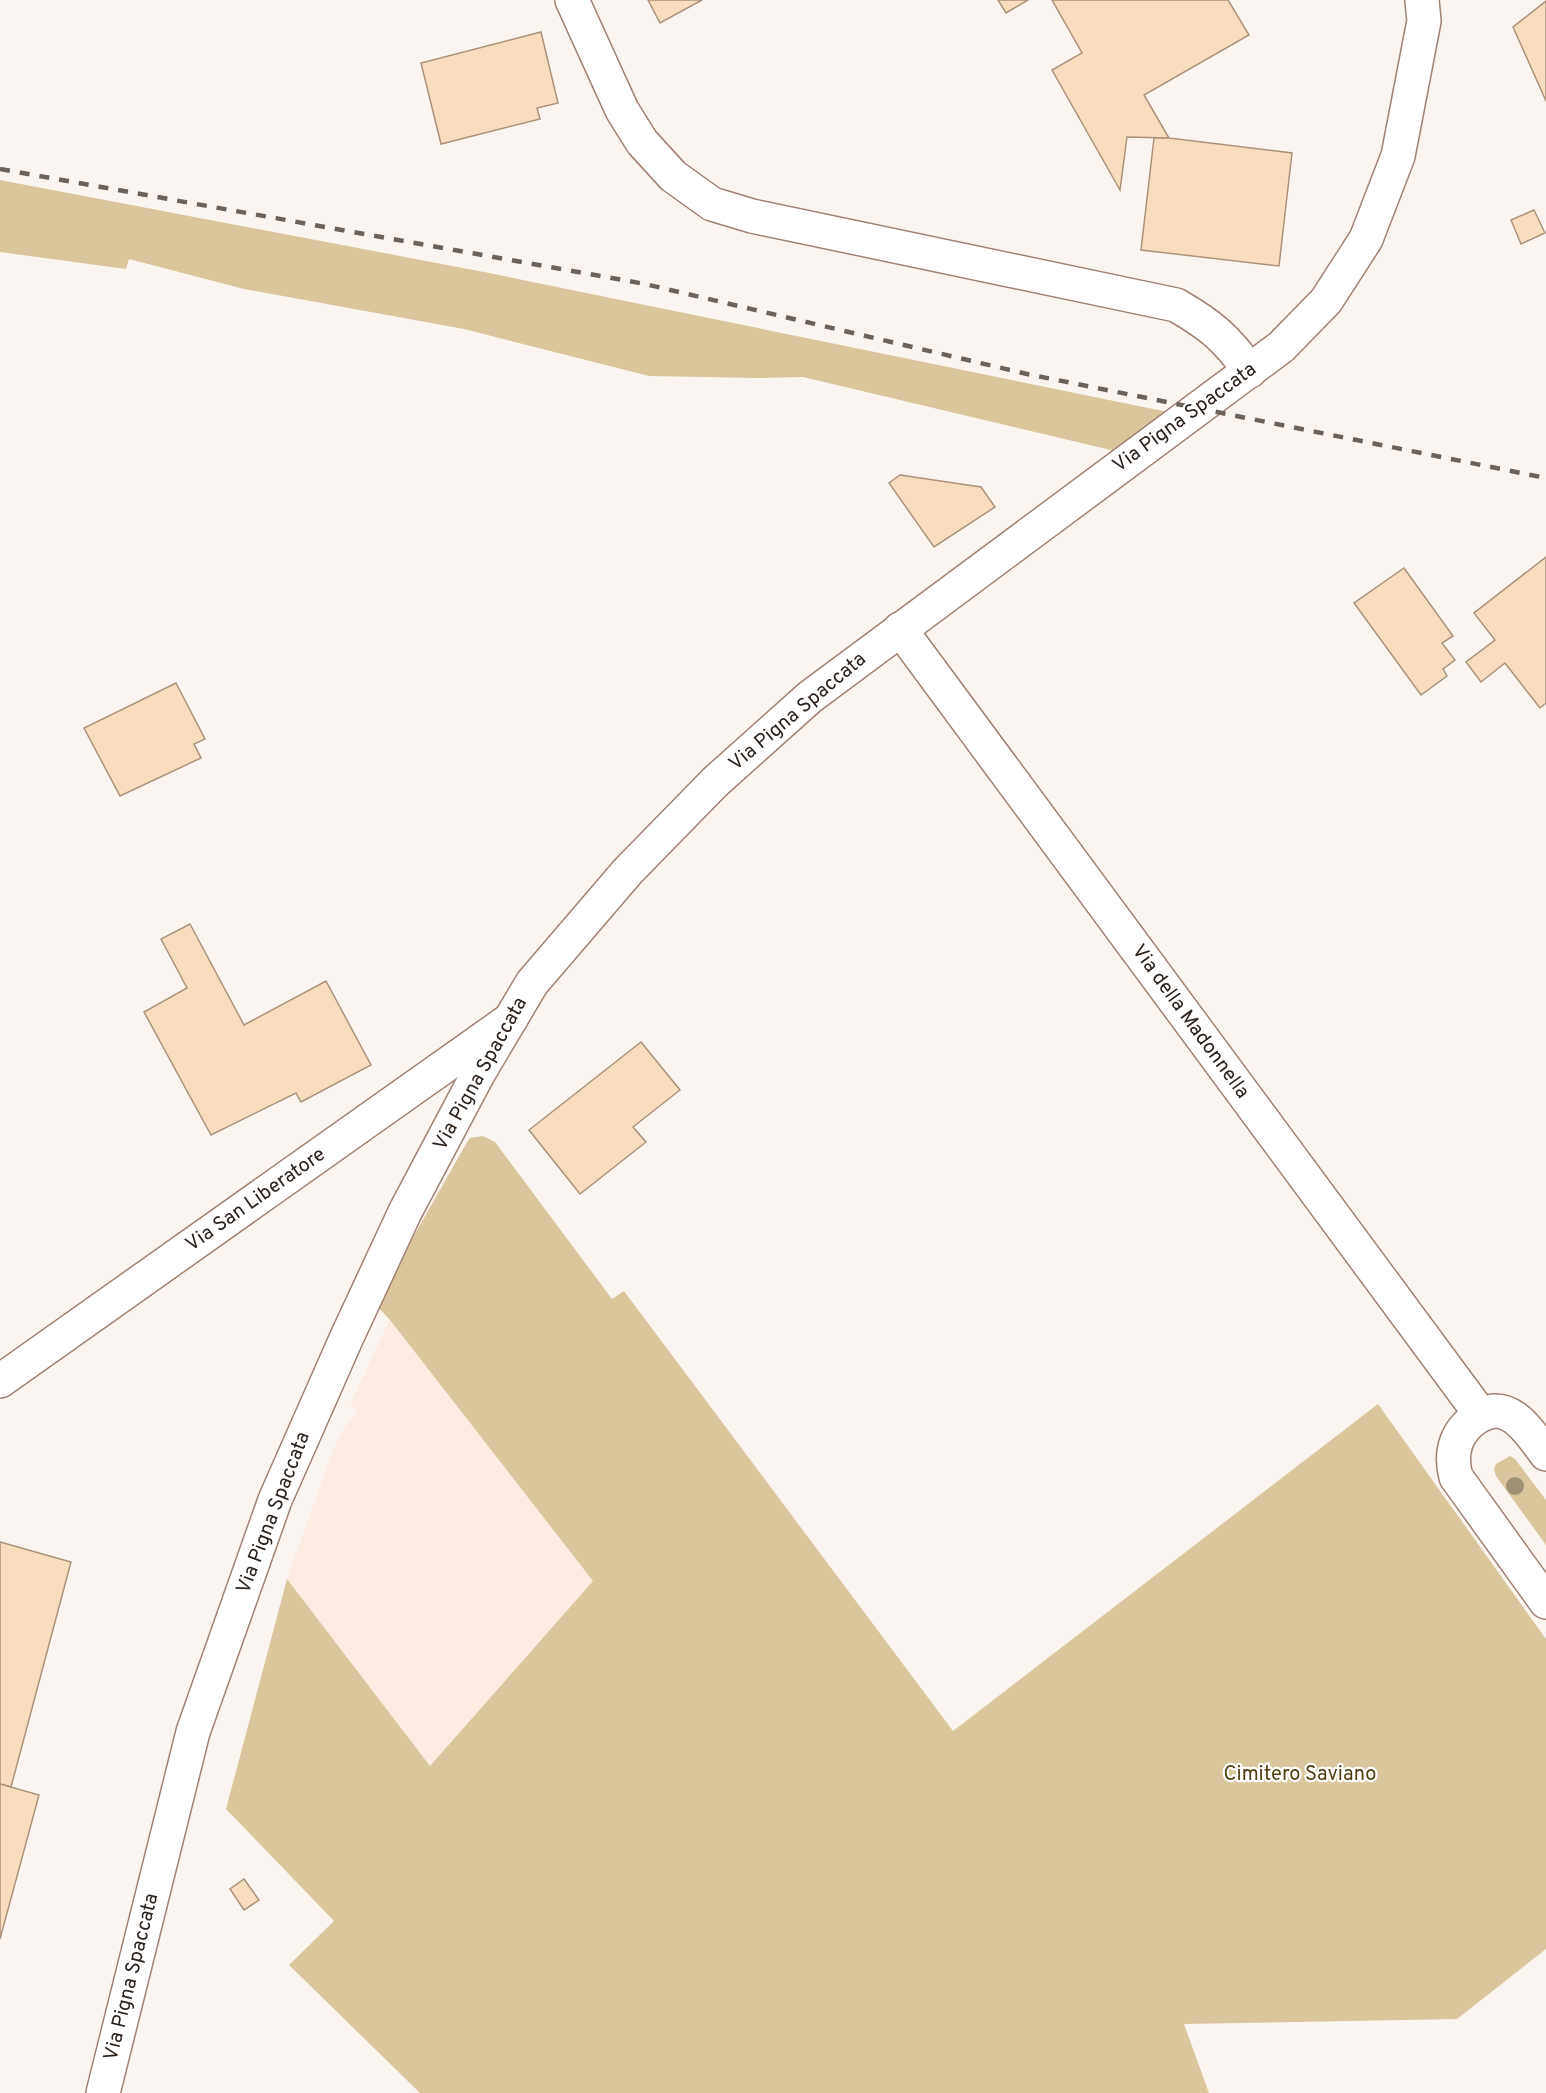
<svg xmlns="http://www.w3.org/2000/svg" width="1546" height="2093" viewBox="0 0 1546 2093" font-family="Overpass,sans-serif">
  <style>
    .built { fill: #fcece3 }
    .green { fill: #d9c69d }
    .building { fill: #f8dcc0; stroke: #aa937c; stroke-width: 1.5 }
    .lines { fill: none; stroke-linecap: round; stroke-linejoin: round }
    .street-casing { stroke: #a08273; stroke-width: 36 }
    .secondary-casing { stroke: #a08273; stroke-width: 36 }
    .street { stroke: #fff; stroke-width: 33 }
    .secondary { stroke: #fff; stroke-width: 33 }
    .rail { stroke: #6c625c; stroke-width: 4.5; stroke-dasharray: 10 10; stroke-linecap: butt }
    .tree { fill: #9e9075 }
    .labels { text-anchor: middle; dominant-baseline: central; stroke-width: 4.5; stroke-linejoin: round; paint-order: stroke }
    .street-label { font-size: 20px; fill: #2d211b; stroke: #fff }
    .park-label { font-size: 20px; fill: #513e10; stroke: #fff }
  </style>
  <rect width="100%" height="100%" fill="#fbf5f1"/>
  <!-- built -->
  <polygon class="built" points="390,1320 593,1581 430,1766 287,1579 332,1453 345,1427 357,1410 350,1404"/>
  <!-- green -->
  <g class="green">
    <polygon points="0,180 484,272 1168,412 1115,451 803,377 758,378 649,376 464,329 244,289 129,259 126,269 0,252"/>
    <polygon points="483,1136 495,1142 612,1299 624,1291 953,1731 1378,1404 1546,1639 1546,1949 1457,2019 1184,2024 1209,2093 420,2093 289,1965 334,1921 226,1809 287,1579 430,1766 593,1581 390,1320 375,1304 466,1144 470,1138"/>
    <polygon points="1510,1456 1515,1459 1546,1500 1546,1545 1496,1476 1494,1469 1496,1464"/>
  </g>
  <!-- building -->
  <g class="building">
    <polygon points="648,0 702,0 660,23"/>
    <polygon points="998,0 1028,0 1006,13"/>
    <polygon points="1052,0 1228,0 1249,35 1144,95 1169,138 1127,137 1120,190 1052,70 1082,53"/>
    <polygon points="1546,1 1546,101 1513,27"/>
    <polygon points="541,32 558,103 537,108 540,119 441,144 421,63"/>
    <polygon points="1154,138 1169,138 1292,153 1279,266 1141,250"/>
    <polygon points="1534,210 1545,233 1521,244 1511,220"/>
    <polygon points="900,475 981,487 995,507 934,547 889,483"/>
    <polygon points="1546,557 1546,703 1540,708 1505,663 1481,682 1466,662 1495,640 1474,613"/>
    <polygon points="1404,568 1453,636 1442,643 1455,660 1443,669 1447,676 1421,695 1354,603"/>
    <polygon points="176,683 205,739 194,744 201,758 120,796 84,728"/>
    <polygon points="190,924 244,1025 326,981 371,1065 301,1102 296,1093 211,1135 144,1012 187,988 161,939"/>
    <polygon points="641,1042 680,1090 633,1127 646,1142 580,1194 529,1130"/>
    <polygon points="0,1542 71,1562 11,1787 0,1784"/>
    <polygon points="0,1784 39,1795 0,1939"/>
    <polygon points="244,1879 259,1900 244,1910 230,1889"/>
  </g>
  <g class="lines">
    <defs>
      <g id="street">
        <path d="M 572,0 L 622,110 L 642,142 L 673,176 L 712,204 L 752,216 L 1176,305 C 1211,325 1227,339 1250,371"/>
        <path d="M 900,629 L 1481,1415 C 1457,1428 1449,1451 1456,1477 L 1546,1602"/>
        <polyline points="0,1381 511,1019"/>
        <path d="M 1481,1415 C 1511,1400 1530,1433 1546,1454"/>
      </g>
      <polyline id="secondary" points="103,2093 193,1732 275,1500 346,1339 405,1212 478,1074 532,983 628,871 715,782 810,697 1281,347 1326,301 1366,239 1398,156 1424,21 1422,0"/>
    </defs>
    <!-- street casing -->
    <use href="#street" class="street-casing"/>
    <!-- secondary casing -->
    <use href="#secondary" class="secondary-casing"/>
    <!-- street -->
    <use href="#street" class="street"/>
    <!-- secondary -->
    <use href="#secondary" class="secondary"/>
    <!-- rail -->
    <polyline class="rail" points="0,169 645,284 1027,374 1546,478"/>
  </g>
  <!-- trees -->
  <circle class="tree" cx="1515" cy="1486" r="9"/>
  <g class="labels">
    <!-- street labels -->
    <g class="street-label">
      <text transform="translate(1185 418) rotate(-36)">Via Pigna Spaccata</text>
      <text transform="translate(798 712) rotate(-40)">Via Pigna Spaccata</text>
      <text transform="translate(1190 1022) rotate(54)">Via della Madonnella</text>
      <text transform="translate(481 1074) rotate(-61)">Via Pigna Spaccata</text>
      <text transform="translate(256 1200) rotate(-35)">Via San Liberatore</text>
      <text transform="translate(274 1513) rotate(-69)">Via Pigna Spaccata</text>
      <text transform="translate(132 1977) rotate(-76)">Via Pigna Spaccata</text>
    </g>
    <!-- park labels -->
    <g class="park-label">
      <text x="1300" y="1775">Cimitero Saviano</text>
    </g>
  </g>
</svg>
